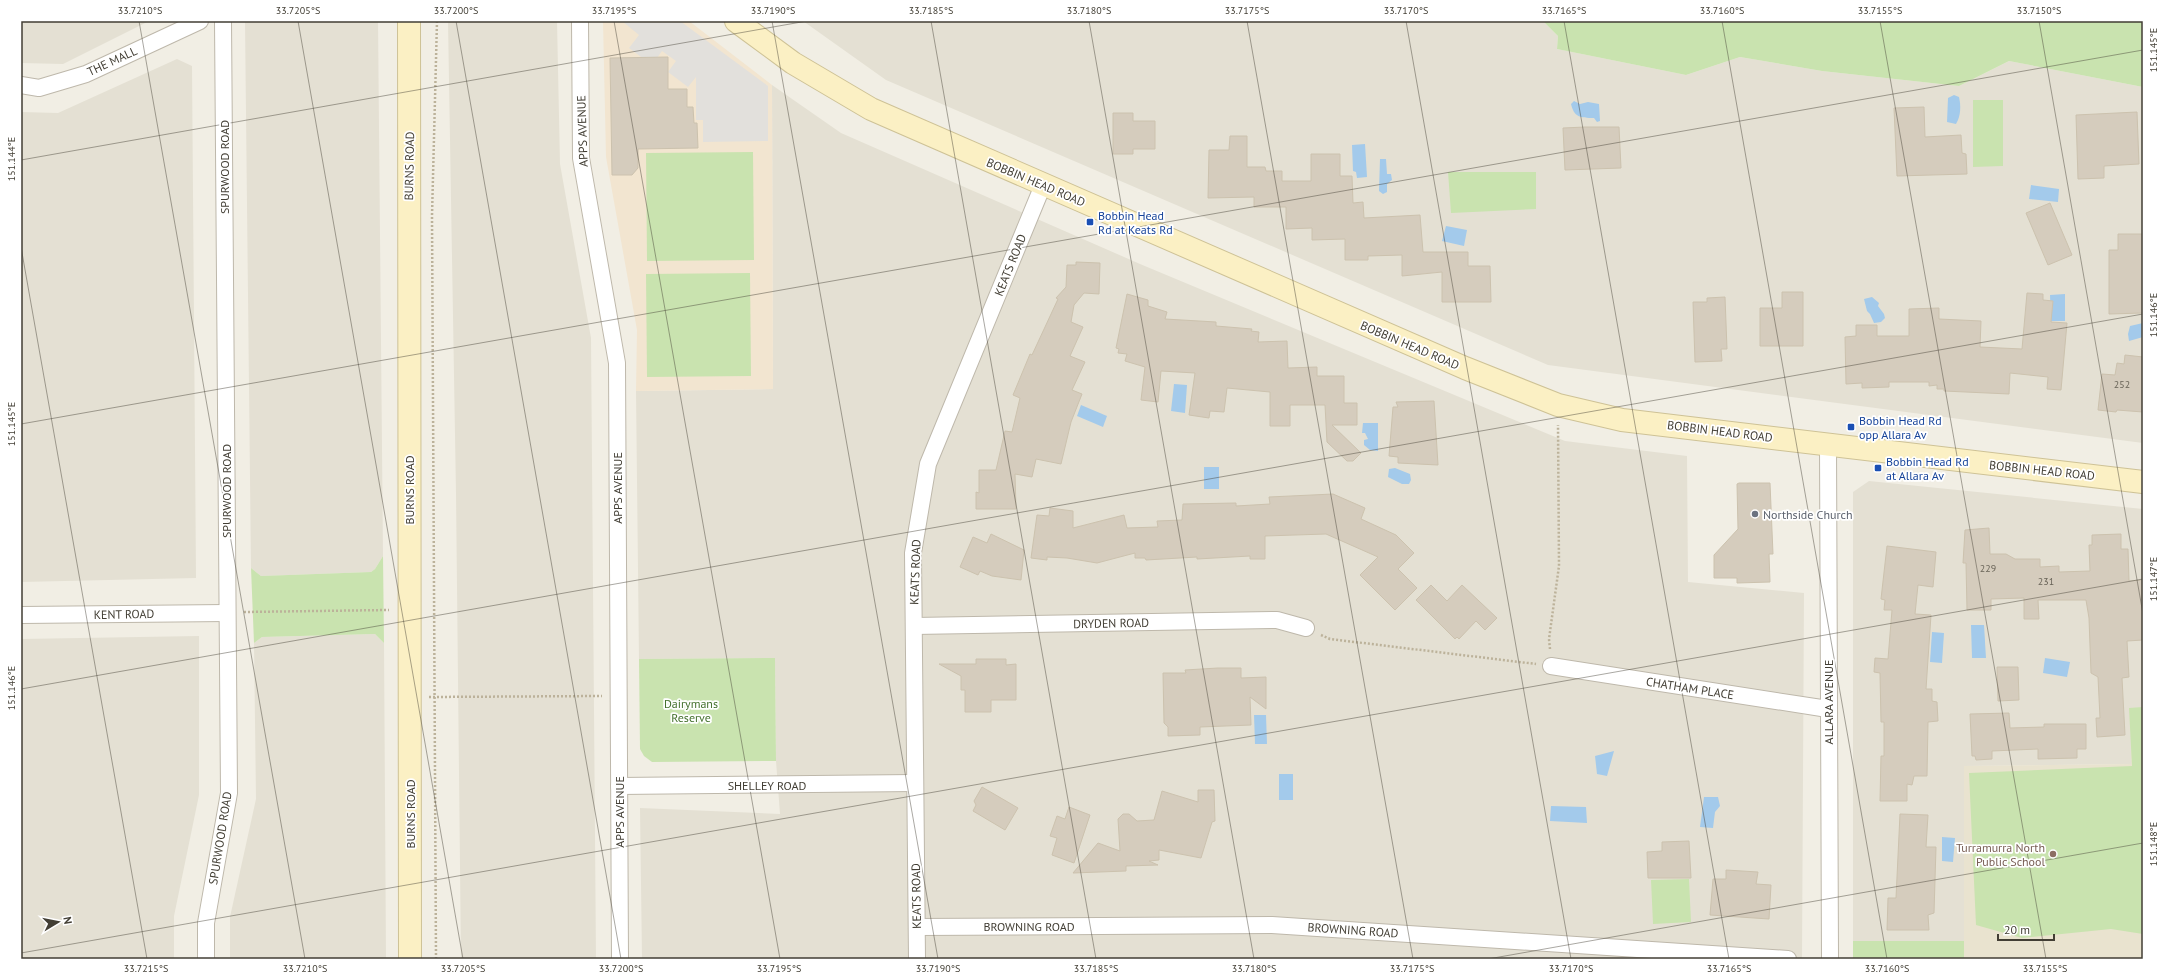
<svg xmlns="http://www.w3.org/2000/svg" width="2164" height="980" viewBox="0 0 2164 980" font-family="'PT Sans',sans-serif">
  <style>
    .residential { fill: #e4e0d3 }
    .commercial { fill: #f2e5d0 }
    .education { fill: #e9e3cf }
    .green { fill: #c9e3af }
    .parking { fill: #e2e0dc }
    .water { fill: #a3caeb }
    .building { fill: #d5ccbd; stroke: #ccc2ae }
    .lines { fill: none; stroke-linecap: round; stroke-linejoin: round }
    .street-casing { stroke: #beb8ab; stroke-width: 18 }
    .secondary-casing { stroke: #cec296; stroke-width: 24 }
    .path { stroke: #bcb29a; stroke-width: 2.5; stroke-dasharray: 2 2; stroke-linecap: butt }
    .street { stroke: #fff; stroke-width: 16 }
    .secondary { stroke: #fbf0c4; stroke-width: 22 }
    .ticks { fill: none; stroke: #423e34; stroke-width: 1; stroke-opacity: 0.45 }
    .transit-dot { fill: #1a4fb4; stroke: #fff; stroke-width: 1.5 }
    .worship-dot { fill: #6b7280; stroke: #fff; stroke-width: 1.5 }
    .education-dot { fill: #8d6e63; stroke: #fff; stroke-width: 1.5 }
    .labels { text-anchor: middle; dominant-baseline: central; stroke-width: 3.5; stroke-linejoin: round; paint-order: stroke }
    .number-label { font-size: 10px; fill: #676256 }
    .street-label { font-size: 12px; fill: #423e34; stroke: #fff }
    .transit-label { font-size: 12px; fill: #164399; stroke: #fff; text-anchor: start }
    .worship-label { font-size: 12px; fill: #5b616d; stroke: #fff; text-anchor: start }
    .park-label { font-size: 12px; fill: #43702c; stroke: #fff }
    .education-label { font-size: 12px; fill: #785e54; stroke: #fff; text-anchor: end }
    .neatline { fill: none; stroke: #423e34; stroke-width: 1.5 }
    .ticks-label { font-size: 10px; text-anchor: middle; fill: #423e34 }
  </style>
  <rect width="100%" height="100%" fill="#f1eee4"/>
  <!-- residential -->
  <g class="residential">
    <polygon points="21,21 149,21 63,64 21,63"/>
    <polygon points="245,21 378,21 383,556 375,569 371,572 261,576 251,568"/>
    <polygon points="448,21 557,21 560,164 591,338 596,959 461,959 456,493"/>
    <polygon points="803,21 1543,21 1558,36 1557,49 1686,75 1740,57 1822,71 1959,86 2009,61 2143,87 2143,443 1548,365 886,80"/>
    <polygon points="177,59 192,66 196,578 21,582 21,112 58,113"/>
    <polygon points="772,85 841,133 1140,264 1565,441 1687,456 1688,582 1804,593 1802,959 642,959 640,808 780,814 776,761 775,658 639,659 636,391 773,389"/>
    <polygon points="1869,481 2143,509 2143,708 2131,708 2131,764 1964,766 1964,941 1853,941 1853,492"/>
    <polygon points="375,634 384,643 386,959 230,959 230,917 256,799 254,643 262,637"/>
    <polygon points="199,636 199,795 174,916 174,959 21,959 21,639"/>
  </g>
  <!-- commercial -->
  <polygon class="commercial" points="603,21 689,21 772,85 773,389 636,391 637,330 606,157"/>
  <!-- education -->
  <polygon class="education" points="2131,708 2143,708 2143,959 1964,959 1964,766 2131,764"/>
  <!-- green -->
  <g class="green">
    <polygon points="1543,21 2143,21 2143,87 2009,61 1959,86 1822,71 1740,57 1686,75 1557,49 1558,36"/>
    <polygon points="1973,100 2003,100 2003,166 1973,167"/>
    <polygon points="753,152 754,260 647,261 646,153"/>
    <polygon points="1448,172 1536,172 1536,209 1451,213"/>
    <polygon points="750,273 751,376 647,377 646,274"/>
    <polygon points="383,556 384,643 375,634 262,637 254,643 251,568 261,576 371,572 375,569"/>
    <polygon points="775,658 776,761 652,762 644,756 640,749 639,659"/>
    <polygon points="2143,707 2143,934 2111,929 2022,938 1976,925 1969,773 2132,766 2129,708"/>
    <polygon points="1689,879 1691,922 1653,924 1651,880"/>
    <rect x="1853" y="941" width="111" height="18"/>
  </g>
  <!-- parking -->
  <polygon class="parking" points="622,21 680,21 768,86 768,141 703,142 703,120 696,120 696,77 688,87 668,72 676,61 662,51 652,65 629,48 639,35"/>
  <!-- water -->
  <g class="water">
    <path d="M 1954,95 L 1959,97 C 1961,105 1961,116 1956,124 L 1947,122 L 1948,98 Z"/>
    <path d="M 1574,101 L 1580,104 L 1588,102 L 1599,104 L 1600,121 L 1597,122 L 1594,118 C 1580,118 1574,117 1571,104 Z"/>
    <polygon points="1365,144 1367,177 1357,178 1356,172 1353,171 1352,145"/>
    <polygon points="1380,159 1386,159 1387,174 1391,174 1392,180 1387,184 1387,192 1383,194 1379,191"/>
    <polygon points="2031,185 2059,189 2058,202 2029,199"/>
    <polygon points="1446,226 1467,230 1464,246 1442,241"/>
    <polygon points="2065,294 2065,321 2051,321 2050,295"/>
    <polygon points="1872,297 1879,303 1878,306 1884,314 1885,318 1881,322 1874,323 1870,314 1867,311 1864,299"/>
    <polygon points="2143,323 2143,337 2129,341 2128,334 2130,326"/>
    <polygon points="1174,384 1187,385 1185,413 1171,411"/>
    <polygon points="1081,405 1107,416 1103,427 1077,416"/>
    <polygon points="1363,423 1378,423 1378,451 1370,450 1364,445 1364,440 1368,439 1365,433 1362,433"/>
    <rect x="1204" y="467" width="15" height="22"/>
    <polygon points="1395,468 1410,474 1411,480 1409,484 1402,484 1388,477 1389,469"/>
    <polygon points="1971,625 1984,625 1986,658 1972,658"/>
    <polygon points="1932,632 1944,633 1942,663 1930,662"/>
    <polygon points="2045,658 2070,662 2067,677 2043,673"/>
    <polygon points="1254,715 1266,715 1267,744 1255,744"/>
    <polygon points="1614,751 1607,776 1597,774 1595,756"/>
    <rect x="1279" y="774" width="14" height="26"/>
    <polygon points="1704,797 1718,797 1720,806 1715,812 1713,828 1700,827"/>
    <polygon points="1551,806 1586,807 1587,823 1550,821"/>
    <polygon points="1942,837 1955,838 1953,862 1942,861"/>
  </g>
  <!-- building -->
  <g class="building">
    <polygon points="668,57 668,89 687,89 687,107 693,107 694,123 697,123 698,148 638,149 638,168 632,175 612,175 610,58"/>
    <polygon points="1924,107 1925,137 1961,135 1962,153 1966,154 1967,174 1897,176 1894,108"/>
    <polygon points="2137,112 2139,164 2104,166 2104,178 2078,179 2076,115"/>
    <polygon points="1113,113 1133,113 1133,121 1155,121 1155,149 1133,149 1133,154 1113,154"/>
    <polygon points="1585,127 1619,127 1621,168 1565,170 1563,128"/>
    <polygon points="1230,136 1247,136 1247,167 1265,167 1266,171 1282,171 1282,181 1311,181 1311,154 1340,154 1340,176 1352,176 1353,203 1363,202 1364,218 1420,215 1423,252 1468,252 1468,266 1490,266 1491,302 1442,302 1442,272 1402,276 1402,255 1368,256 1368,260 1345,260 1345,239 1312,240 1312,228 1286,229 1286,207 1254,207 1254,197 1208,198 1209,150 1229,150"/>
    <polygon points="2050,203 2072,255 2048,265 2026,213"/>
    <polygon points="2118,234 2143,234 2143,313 2109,314 2109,250 2118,250"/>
    <polygon points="1076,262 1100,263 1099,294 1084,293 1074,305 1071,322 1083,327 1070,356 1085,362 1072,390 1082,394 1071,422 1061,464 1036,459 1032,477 1015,474 1016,509 976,509 976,492 979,493 979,470 996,470 1005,431 1012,432 1020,398 1013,395 1030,354 1032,355 1058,299 1056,298 1066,287 1067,265 1076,265"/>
    <polygon points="1782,292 1803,292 1803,346 1760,346 1760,308 1782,308"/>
    <polygon points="2027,293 2043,294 2043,300 2053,301 2051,322 2067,323 2061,390 2047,389 2048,377 2010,373 2009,394 1944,391 1944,389 1937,389 1937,385 1929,386 1929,382 1889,382 1889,387 1862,388 1862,383 1846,384 1845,337 1856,336 1856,325 1877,325 1877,336 1909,336 1909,309 1939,308 1939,319 1981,321 1980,347 2022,349"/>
    <polygon points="1127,294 1148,300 1148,306 1167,312 1165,319 1216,322 1216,326 1252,329 1251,331 1259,332 1258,342 1287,341 1288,368 1317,367 1317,376 1344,376 1344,403 1357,403 1357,425 1332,425 1361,453 1353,461 1347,461 1327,442 1325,405 1290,405 1290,426 1270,426 1270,392 1227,388 1224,412 1210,411 1209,418 1189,415 1195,373 1161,371 1158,402 1141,400 1145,367 1125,361 1127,354 1118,353 1119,349 1116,348"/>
    <polygon points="1725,297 1727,349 1721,349 1722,361 1695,362 1693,302 1707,302 1707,298"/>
    <polygon points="2125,355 2143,357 2143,412 2117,410 2116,412 2098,410 2102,374 2115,375 2117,363 2124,364"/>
    <polygon points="1434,401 1438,465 1398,463 1398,457 1389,456 1393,407 1398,407 1396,402"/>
    <polygon points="1739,483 1770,483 1773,554 1769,554 1770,582 1737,583 1737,578 1714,578 1714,555 1738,529 1737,484"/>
    <polygon points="1333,494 1365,508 1361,519 1396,535 1414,553 1398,569 1417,588 1395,610 1360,575 1378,557 1326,534 1265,536 1265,559 1250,559 1250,556 1197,559 1197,557 1146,560 1145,558 1135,558 1135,553 1097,563 1067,558 1047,557 1047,560 1031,558 1037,515 1049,516 1050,508 1073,511 1073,528 1124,515 1127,528 1158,527 1157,521 1182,520 1183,504 1236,503 1236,506 1270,504 1269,497"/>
    <polygon points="1989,528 1990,554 2006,554 2015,559 2040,559 2040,567 2059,566 2059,572 2090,571 2089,545 2092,545 2092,535 2121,534 2121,549 2128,549 2129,581 2143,580 2143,640 2127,641 2129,677 2122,678 2125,735 2097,737 2096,718 2100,718 2098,677 2091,673 2089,618 2086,600 2038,600 2039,619 2024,619 2024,598 1991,599 1991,610 1967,610 1966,563 1963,563 1965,530"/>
    <polygon points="991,534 1024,550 1021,580 992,576 980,571 978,575 960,567 973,537 987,543"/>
    <polygon points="1887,546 1936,552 1933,587 1918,585 1915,614 1931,615 1926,689 1932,689 1932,701 1937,702 1938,721 1928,722 1927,776 1914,776 1912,785 1907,784 1907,801 1880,801 1881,756 1884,756 1884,722 1881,722 1880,673 1874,672 1875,658 1888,659 1892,610 1884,610 1885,600 1881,599"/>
    <polygon points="1431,585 1447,601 1462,585 1497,618 1485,630 1476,621 1459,639 1457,637 1455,639 1416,600"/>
    <polygon points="976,659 1006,659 1006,665 1016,664 1016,700 991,700 991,712 965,712 965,690 961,690 961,676 939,664 976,664"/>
    <polygon points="1997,667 2018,667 2019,700 1998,701"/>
    <polygon points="1218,668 1241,668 1241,678 1266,677 1266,709 1250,697 1251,725 1200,727 1200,735 1168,736 1168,727 1164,723 1163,673 1186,673 1185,670"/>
    <polygon points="2009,713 2010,728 2044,727 2044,724 2086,724 2086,749 2077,749 2077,758 2038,759 2038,749 1992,751 1992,759 1976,760 1975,756 1972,756 1970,714"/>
    <polygon points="982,787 1018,808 1005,830 973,811 976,805 974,801"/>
    <polygon points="1198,790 1214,790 1215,821 1212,822 1201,858 1159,850 1159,860 1149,861 1158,865 1126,866 1126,871 1073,873 1098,843 1120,851 1118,819 1123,814 1129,814 1137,821 1154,820 1162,791 1198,802"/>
    <polygon points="1069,807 1090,815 1074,863 1052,855 1057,838 1050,836 1057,816 1065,819"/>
    <polygon points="1900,814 1928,815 1926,847 1936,847 1934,913 1928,915 1929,930 1887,930 1888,898 1896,898"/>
    <polygon points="1689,841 1691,878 1648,878 1647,852 1662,851 1662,842"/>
    <polygon points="1726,870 1758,872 1756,884 1771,885 1769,919 1710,915 1713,879 1726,879"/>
  </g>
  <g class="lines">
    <defs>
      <g id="street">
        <polyline points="580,21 581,158 617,363 620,959"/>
        <polyline points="21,85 39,88 86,74 200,21"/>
        <polyline points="1828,445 1830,959"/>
        <polyline points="21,615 227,613"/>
        <polyline points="914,626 1277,620 1306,628"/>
        <polyline points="1551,666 1828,709"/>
        <polyline points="619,786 915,783"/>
        <polyline points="917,927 1272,925 1788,959"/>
        <polyline points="206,959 206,923 229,793 223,21"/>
        <polyline points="917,959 913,553 928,464 1043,185"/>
      </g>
      <g id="secondary">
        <polyline points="409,21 410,959"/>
        <polyline points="736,21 793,63 871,109 1465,368 1558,405 1622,420 2143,482"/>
      </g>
    </defs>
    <!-- street casing -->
    <use href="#street" class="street-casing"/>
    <!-- secondary casing -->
    <use href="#secondary" class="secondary-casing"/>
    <!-- path -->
    <g class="path">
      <polyline points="244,612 389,610"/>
      <polyline points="1321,635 1330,639 1536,664"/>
      <polyline points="1550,649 1549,639 1559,566 1558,425"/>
      <polyline points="429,697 602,696"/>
      <polyline points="436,959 432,216 437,21"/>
    </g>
    <!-- street -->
    <use href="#street" class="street"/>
    <!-- secondary -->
    <use href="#secondary" class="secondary"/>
  </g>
  <!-- ticks -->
  <path class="ticks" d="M 139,21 L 305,959M 298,21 L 463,959M 456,21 L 621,959M 614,21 L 780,959M 772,21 L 938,959M 931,21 L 1096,959M 1089,21 L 1254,959M 1247,21 L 1413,959M 1406,21 L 1571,959M 1564,21 L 1729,959M 1722,21 L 1887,959M 1880,21 L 2046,959M 2039,21 L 2143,614M 21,160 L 807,21M 21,247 L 147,959M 21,424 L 2143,50M 21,689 L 2143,314M 21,953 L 2143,579M 1488,959 L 2143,843"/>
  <!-- markers -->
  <g class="transit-dot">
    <rect x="1086" y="218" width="8" height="8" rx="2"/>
    <rect x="1847" y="423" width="8" height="8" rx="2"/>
    <rect x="1874" y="464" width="8" height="8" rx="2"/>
  </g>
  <circle class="worship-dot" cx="1755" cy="514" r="4"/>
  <circle class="education-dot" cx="2053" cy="854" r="4"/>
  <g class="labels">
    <!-- number labels -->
    <g class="number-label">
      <text x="2122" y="384">252</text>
      <text x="1988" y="568">229</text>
      <text x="2046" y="581">231</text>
    </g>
    <!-- street labels -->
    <g class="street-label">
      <text transform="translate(112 61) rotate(-25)">THE MALL</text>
      <text transform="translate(582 131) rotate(-92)">APPS AVENUE</text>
      <text transform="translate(409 166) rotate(-89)">BURNS ROAD</text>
      <text transform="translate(224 167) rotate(-90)">SPURWOOD ROAD</text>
      <text transform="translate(1036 182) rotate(23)">BOBBIN HEAD ROAD</text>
      <text transform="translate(1010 265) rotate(-68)">KEATS ROAD</text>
      <text transform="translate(1410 345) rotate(23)">BOBBIN HEAD ROAD</text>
      <text transform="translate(1720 431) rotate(7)">BOBBIN HEAD ROAD</text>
      <text transform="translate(2042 470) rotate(6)">BOBBIN HEAD ROAD</text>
      <text transform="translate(617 488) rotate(-90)">APPS AVENUE</text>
      <text transform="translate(409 490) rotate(-90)">BURNS ROAD</text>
      <text transform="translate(226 491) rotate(-90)">SPURWOOD ROAD</text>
      <text transform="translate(915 572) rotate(-88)">KEATS ROAD</text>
      <text transform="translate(124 614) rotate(-1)">KENT ROAD</text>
      <text transform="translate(1111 623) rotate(-1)">DRYDEN ROAD</text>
      <text transform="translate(1690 688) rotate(9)">CHATHAM PLACE</text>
      <text transform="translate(1828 702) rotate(-90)">ALLARA AVENUE</text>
      <text x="767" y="785">SHELLEY ROAD</text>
      <text transform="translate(619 812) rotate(-90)">APPS AVENUE</text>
      <text transform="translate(410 814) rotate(-90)">BURNS ROAD</text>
      <text transform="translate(220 838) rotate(-81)">SPURWOOD ROAD</text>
      <text transform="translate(916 896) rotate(-91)">KEATS ROAD</text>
      <text x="1029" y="926">BROWNING ROAD</text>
      <text transform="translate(1353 930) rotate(4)">BROWNING ROAD</text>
    </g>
    <!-- transit labels -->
    <g class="transit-label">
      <text x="1098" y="215">Bobbin Head<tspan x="1098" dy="14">Rd at Keats Rd</tspan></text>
      <text x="1859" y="420">Bobbin Head Rd<tspan x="1859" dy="14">opp Allara Av</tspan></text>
      <text x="1886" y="461">Bobbin Head Rd<tspan x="1886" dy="14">at Allara Av</tspan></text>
    </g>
    <!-- worship labels -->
    <g class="worship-label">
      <text x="1763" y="514">Northside Church</text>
    </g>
    <!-- park labels -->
    <g class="park-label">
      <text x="691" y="703">Dairymans<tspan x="691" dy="14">Reserve</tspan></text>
    </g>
    <!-- education labels -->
    <g class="education-label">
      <text x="2045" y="847">Turramurra North<tspan x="2045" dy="14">Public School</tspan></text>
    </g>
  </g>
  <!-- border -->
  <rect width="2164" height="980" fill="none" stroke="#ffffff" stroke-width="44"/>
  <!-- north arrow -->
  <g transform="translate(58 922) rotate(80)" stroke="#ffffff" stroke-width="3" paint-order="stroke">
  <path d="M0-3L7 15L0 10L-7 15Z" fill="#423e34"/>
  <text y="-6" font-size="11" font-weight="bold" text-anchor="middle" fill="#423e34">N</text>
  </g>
  <!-- scale -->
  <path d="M1998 934v6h56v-6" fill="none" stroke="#423e34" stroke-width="2"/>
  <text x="2004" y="934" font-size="12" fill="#423e34" stroke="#ffffff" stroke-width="3" paint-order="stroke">20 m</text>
  <rect x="22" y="22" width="2120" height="936" class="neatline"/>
  <g class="ticks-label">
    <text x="140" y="14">33.7210°S</text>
    <text x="298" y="14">33.7205°S</text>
    <text x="456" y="14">33.7200°S</text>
    <text x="614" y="14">33.7195°S</text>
    <text x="773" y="14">33.7190°S</text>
    <text x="931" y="14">33.7185°S</text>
    <text x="1089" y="14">33.7180°S</text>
    <text x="1247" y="14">33.7175°S</text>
    <text x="1406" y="14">33.7170°S</text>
    <text x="1564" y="14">33.7165°S</text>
    <text x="1722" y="14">33.7160°S</text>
    <text x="1880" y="14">33.7155°S</text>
    <text x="2039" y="14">33.7150°S</text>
    <text transform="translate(2153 50) rotate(-90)" y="4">151.145°E</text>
    <text transform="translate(11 159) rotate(-90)" y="4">151.144°E</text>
    <text transform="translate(2153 315) rotate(-90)" y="4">151.146°E</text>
    <text transform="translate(11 424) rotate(-90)" y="4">151.145°E</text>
    <text transform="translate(2153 579) rotate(-90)" y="4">151.147°E</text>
    <text transform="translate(11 688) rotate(-90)" y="4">151.146°E</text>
    <text transform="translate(2153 844) rotate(-90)" y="4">151.148°E</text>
    <text x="146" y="972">33.7215°S</text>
    <text x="305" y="972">33.7210°S</text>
    <text x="463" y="972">33.7205°S</text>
    <text x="621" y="972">33.7200°S</text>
    <text x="779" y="972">33.7195°S</text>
    <text x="938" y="972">33.7190°S</text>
    <text x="1096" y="972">33.7185°S</text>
    <text x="1254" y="972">33.7180°S</text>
    <text x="1412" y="972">33.7175°S</text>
    <text x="1571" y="972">33.7170°S</text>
    <text x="1729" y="972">33.7165°S</text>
    <text x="1887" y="972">33.7160°S</text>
    <text x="2045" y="972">33.7155°S</text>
  </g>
</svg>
